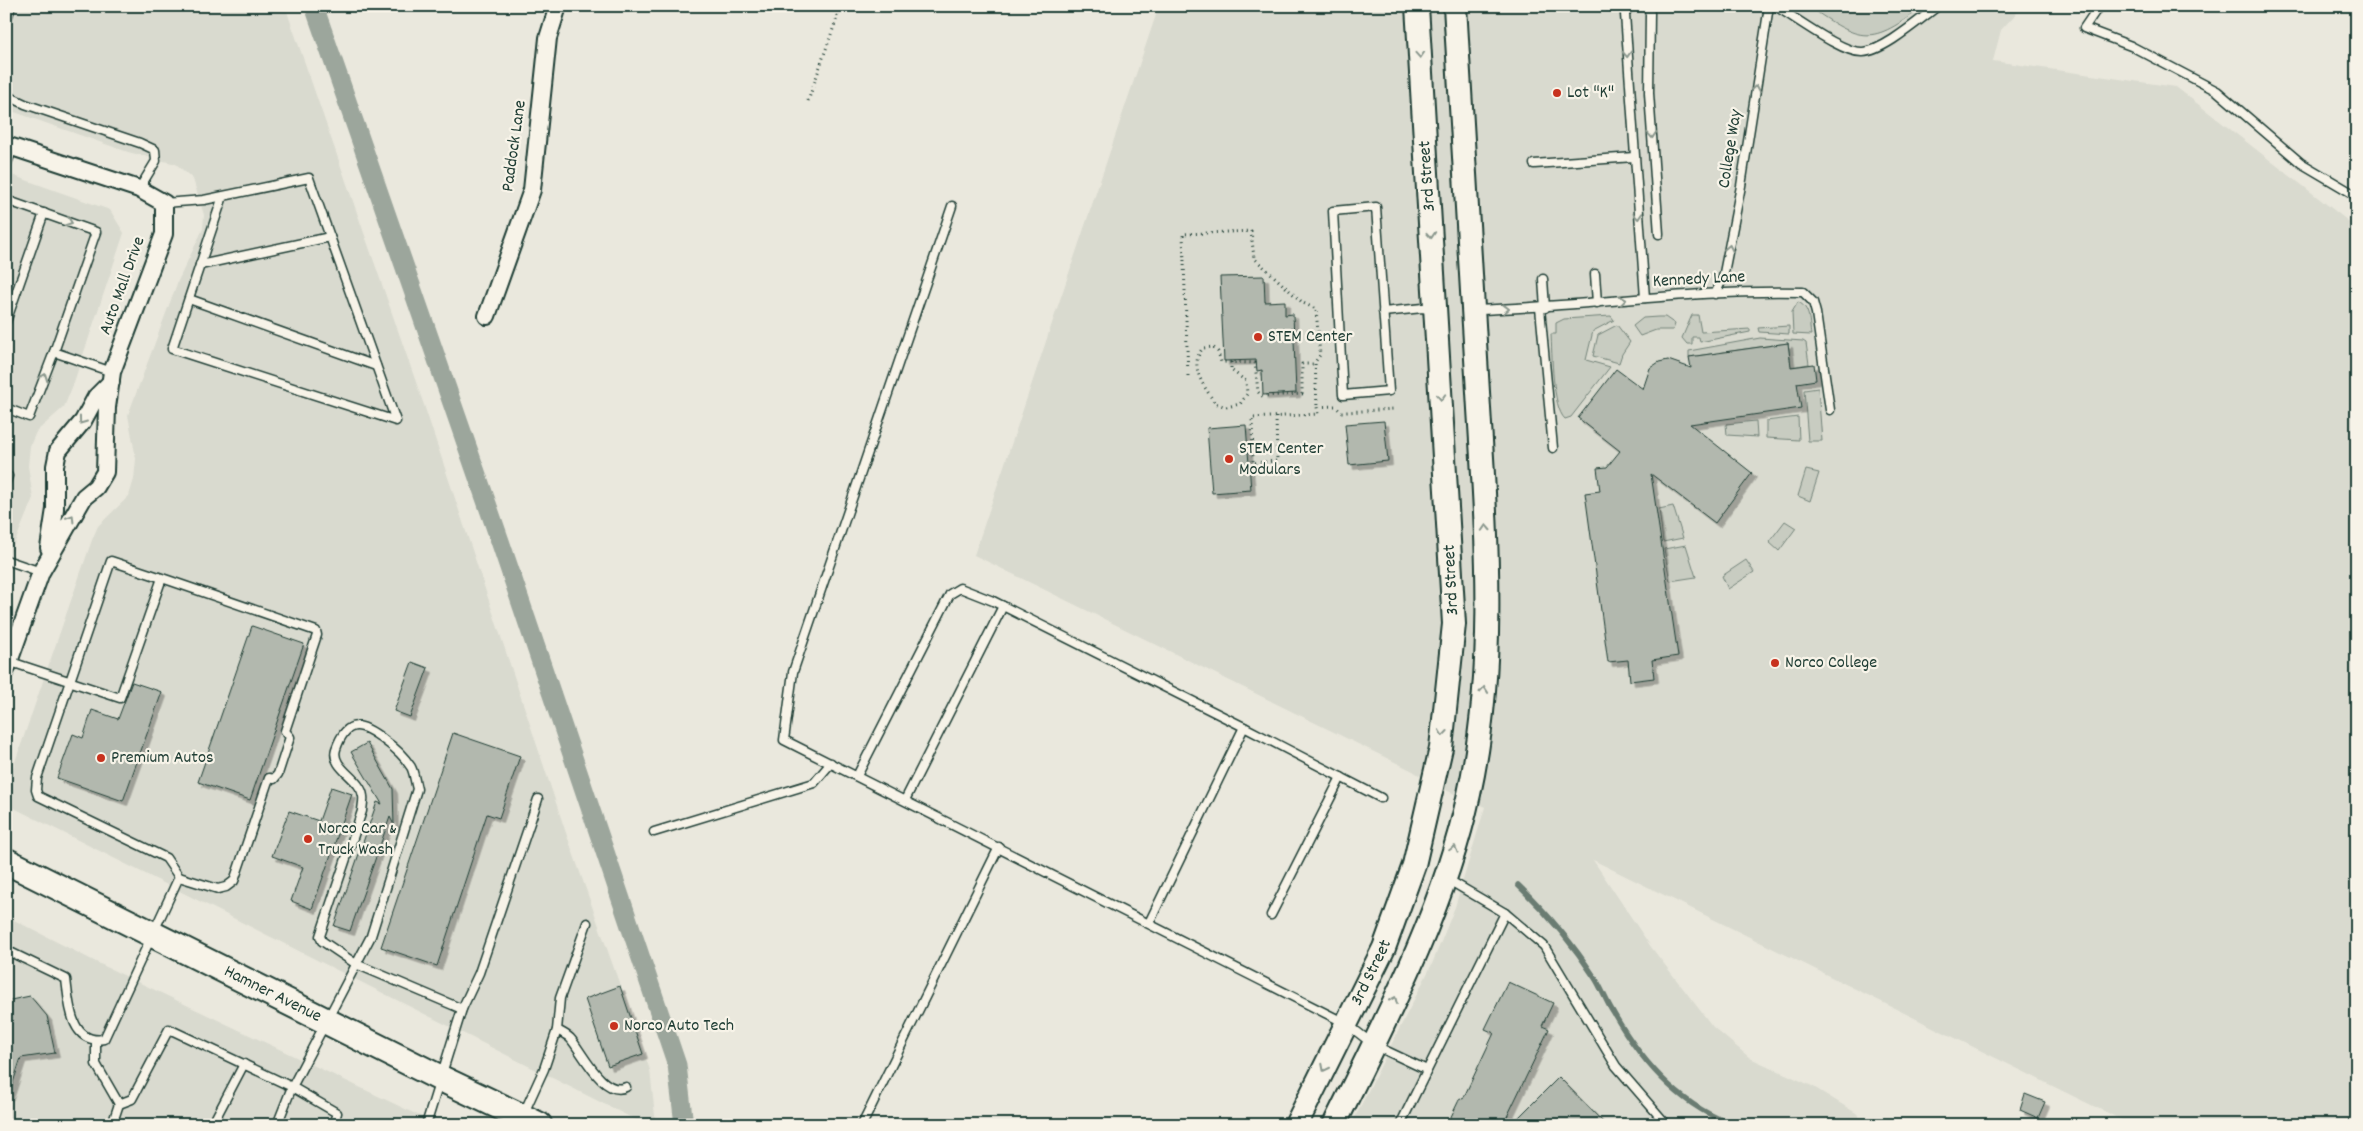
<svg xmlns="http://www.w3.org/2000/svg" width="2363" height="1131" viewBox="0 0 2363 1131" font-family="Dekko,sans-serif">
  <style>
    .built { fill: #d9dacf }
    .green { fill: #c8ccc1; stroke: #74847a }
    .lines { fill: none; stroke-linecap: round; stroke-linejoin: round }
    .stream { stroke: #6a7c72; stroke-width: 5.5 }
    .canal { stroke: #9ca69c; stroke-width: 19 }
    .building { fill: #b2b8ae; stroke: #1f3d34; filter: url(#shadow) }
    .lane-casing { stroke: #1f3d34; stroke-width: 11 }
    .street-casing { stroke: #1f3d34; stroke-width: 20 }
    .secondary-casing { stroke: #1f3d34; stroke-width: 26 }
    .primary-casing { stroke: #1f3d34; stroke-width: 29 }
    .path { stroke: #1f3d34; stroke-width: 3; stroke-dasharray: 1 4; stroke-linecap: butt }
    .lane { stroke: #f7f3e8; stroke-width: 8 }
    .street { stroke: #f7f3e8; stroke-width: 16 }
    .secondary { stroke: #f7f3e8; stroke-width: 22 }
    .primary { stroke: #f7f3e8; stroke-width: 25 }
    .oneway { stroke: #8b988e }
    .poi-dot { fill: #c8321e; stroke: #f7f3e8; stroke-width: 2 }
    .labels { text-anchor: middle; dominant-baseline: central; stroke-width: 4.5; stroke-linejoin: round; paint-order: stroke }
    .poi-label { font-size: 18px; fill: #1f3d34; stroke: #f7f3e8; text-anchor: start }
    .street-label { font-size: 18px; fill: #1f3d34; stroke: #f7f3e8 }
  </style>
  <defs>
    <filter id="shadow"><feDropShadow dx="4.5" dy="4.5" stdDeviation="0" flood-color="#0004"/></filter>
  </defs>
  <rect width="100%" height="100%" fill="#eae8dd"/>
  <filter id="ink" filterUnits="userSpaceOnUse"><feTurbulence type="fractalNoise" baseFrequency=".02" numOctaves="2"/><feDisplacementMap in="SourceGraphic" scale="10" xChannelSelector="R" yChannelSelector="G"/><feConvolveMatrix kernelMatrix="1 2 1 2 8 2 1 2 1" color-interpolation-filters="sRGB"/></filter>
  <g filter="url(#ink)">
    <!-- built -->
    <g class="built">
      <polygon points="6,6 285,6 425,408 565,830 650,1070 656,1125 646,1125 6,804 6,788 92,540 98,526 129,496 134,479 136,459 128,415 178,281 203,229 204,215 193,179 176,164 128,152 6,109"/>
      <polygon points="1159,6 2023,6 2001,30 1993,61 2176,87 2357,228 2357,1125 2132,1125 1593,860 1651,947 1713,1027 1750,1058 1812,1086 1856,1113 1866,1125 1351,1125 1432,964 1455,907 1485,807 1434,785 1413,771 974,555"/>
      <polygon points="6,173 110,210 124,233 73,385 64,407 36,432 30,446 28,466 33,498 6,564"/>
      <polygon points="6,916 98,963 439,1125 6,1125"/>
    </g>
    <!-- green -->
    <g class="green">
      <path d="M 1808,6 L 1924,6 C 1870,46 1862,43 1808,6 Z"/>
      <path d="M 1798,302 C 1811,308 1809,323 1811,335 L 1793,334 L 1792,312 Z"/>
      <polygon points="1692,315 1698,315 1701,332 1750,329 1750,332 1700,342 1699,337 1692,337 1692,344 1687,344 1682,338"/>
      <path d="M 1611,316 L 1614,320 L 1593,331 L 1586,360 L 1610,367 L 1571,417 L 1565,419 C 1552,407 1552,353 1551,334 L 1556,334 L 1556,323 L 1564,319 Z"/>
      <polygon points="1658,317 1665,317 1675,324 1673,330 1656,330 1640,336 1633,326 1643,318"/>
      <polygon points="1617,325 1630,342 1622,354 1619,363 1593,356 1598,335"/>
      <polygon points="1789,326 1789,334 1759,332 1758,328"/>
      <polygon points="1760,338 1803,341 1806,343 1809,364 1791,367 1788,343 1689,357 1689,351"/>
      <polygon points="1818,388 1822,441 1808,441 1804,390"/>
      <polygon points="1798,417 1799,440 1766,438 1766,421"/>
      <polygon points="1756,421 1757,437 1727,435 1726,424"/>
      <polygon points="1806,470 1819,473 1810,501 1798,496"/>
      <polygon points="1673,506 1683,538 1663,542 1659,509"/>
      <polygon points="1785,521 1796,528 1779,551 1769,542"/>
      <polygon points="1686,545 1696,577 1670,581 1664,549"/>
      <polygon points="1746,560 1754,572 1728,589 1722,576"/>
    </g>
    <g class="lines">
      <!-- stream -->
      <path class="stream" d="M 1518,885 C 1547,913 1573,944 1595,978 C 1602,989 1606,1001 1613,1012 C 1641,1061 1680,1107 1735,1125"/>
      <!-- canal -->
      <polyline class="canal" points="314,6 500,541 677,1065 684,1125"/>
    </g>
    <!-- building -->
    <g class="building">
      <polygon points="1264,276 1265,302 1285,301 1285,315 1293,314 1296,393 1263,395 1262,370 1257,371 1256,360 1224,361 1220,277"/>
      <polygon points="1788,343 1791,367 1814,364 1816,380 1797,383 1801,408 1690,424 1752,473 1715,523 1651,474 1678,656 1652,660 1654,678 1630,681 1628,660 1608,662 1585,493 1600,491 1597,468 1607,467 1620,451 1578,418 1616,369 1643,389 1650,368 1659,362 1668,360 1691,368 1689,357"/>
      <polygon points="1384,421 1388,461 1349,465 1345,424"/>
      <polygon points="1246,425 1251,490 1212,493 1207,428"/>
      <polygon points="252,626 304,644 250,800 198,782"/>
      <polygon points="412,662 428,668 410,717 394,711"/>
      <polygon points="132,682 162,692 123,801 57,778 73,734 83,738 92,710 118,719"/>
      <polygon points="453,733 520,756 499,818 487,814 437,966 381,947"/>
      <polygon points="367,743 393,789 394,825 390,817 350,931 334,926 377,802 382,804 351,752"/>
      <polygon points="331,787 352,794 312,909 291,901 303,867 272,856 289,811 319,821"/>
      <polygon points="1508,982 1553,1003 1542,1026 1549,1029 1503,1125 1447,1125 1460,1098 1463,1099 1494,1033 1485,1029"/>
      <polygon points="620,986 643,1054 608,1066 585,999"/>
      <polygon points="30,996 47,1016 55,1053 21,1058 9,1095 6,1095 6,1001"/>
      <polygon points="1559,1077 1606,1125 1511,1125"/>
      <polygon points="2025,1094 2045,1102 2038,1118 2020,1110"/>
    </g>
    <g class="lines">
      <defs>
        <g id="lane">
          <polyline points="1629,6 1625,14 1645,298"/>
          <polyline points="1646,6 1650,13 1649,93 1659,234"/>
          <path d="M 1775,6 C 1795,17 1843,54 1863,52 C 1884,51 1920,19 1938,6"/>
          <polyline points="2099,6 2084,28 2131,46 2217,91 2301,163 2357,196"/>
          <polyline points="6,22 11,6"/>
          <polyline points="6,95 25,104 140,143 155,150 156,161 139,189"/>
          <polyline points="1534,164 1634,157"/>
          <polyline points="6,166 13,147"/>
          <polyline points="6,200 96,232 54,352"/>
          <polyline points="164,203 204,200 309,178 396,421 172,349 223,196"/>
          <polyline points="952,206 793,672 784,740 1347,1024 1374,1045 1427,1070"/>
          <polygon points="1376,207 1389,391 1343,395 1333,211"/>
          <polyline points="200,265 330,237"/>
          <polyline points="1595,274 1597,303"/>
          <polyline points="1543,279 1545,308"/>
          <polyline points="1715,294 1723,278 1741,186 1769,6"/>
          <polyline points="189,299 376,366"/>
          <polyline points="1540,308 1553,448"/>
          <path d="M 1475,310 C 1584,307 1693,289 1803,292 L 1813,302 L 1816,313 L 1830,410"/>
          <polyline points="1383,312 1423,308 1432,310"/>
          <polyline points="6,322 44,213"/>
          <polyline points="6,408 29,417 54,352 112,372"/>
          <polyline points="6,482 8,476"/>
          <polyline points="6,560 41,572"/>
          <polyline points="8,661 120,698 162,578 316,631 317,635 285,731 290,737 278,774 274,779 269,778 234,881 226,887 218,889 179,877 166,858 38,796 36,790 37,778 111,561 162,578"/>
          <polyline points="857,776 950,594 960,588 993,601 1244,727"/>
          <polyline points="905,800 1003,606"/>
          <polyline points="654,832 814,783 831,763"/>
          <polyline points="1447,879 1505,913 1544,946 1616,1066 1667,1125"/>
          <polyline points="1271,915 1341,777"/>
          <polyline points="1149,923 1244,727 1381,798"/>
          <path d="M 6,950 L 66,979 C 69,1002 70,1045 104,1039 L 179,877"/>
          <path d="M 557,1030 C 561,1032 567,1035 570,1038 C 582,1051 603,1098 626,1087"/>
          <polyline points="96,1040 96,1064 119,1104 112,1125"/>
          <polyline points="119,1104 132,1099 169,1029 292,1087 277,1125"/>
          <polyline points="523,1115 544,1069 557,1030 560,998 587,923"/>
          <polyline points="212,1125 244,1064"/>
          <path d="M 333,1125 L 337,1113 L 292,1087 L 371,936 L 417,789 C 415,782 414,772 411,767 C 404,756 394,747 384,740 C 362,723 347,717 336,749 C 330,768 361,778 363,796 C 364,801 362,807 362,811 L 320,936 L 322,941 L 356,964 L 462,1009"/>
          <polyline points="426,1125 462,1009 479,973 538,799"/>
          <polyline points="862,1125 999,847"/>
          <polyline points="1400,1125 1505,913"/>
        </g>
        <g id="street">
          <polyline points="6,145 139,189 164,203 164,234 112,372 107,407 105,472 96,487 84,497 41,572 6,670"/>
          <polyline points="487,316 532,190 548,38 558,6"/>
          <polyline points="49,548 55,509 55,466 58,451 83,421 96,397 111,382"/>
        </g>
        <g id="secondary">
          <path id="s1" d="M 1296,1125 L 1384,948 L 1414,865 L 1441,748 L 1454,624 L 1417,6"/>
          <path d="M 1334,1125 C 1385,1022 1445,907 1469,794 C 1498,662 1486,527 1478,392 C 1470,264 1463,135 1455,6"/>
        </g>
        <g id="primary">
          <path id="s2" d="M 6,861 L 440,1078 L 539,1125"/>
        </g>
      </defs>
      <!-- lane casing -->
      <use href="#lane" class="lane-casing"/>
      <!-- street casing -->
      <use href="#street" class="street-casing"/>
      <!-- secondary casing -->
      <use href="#secondary" class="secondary-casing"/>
      <!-- primary casing -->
      <use href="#primary" class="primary-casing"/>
      <!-- path -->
      <g class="path">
        <polyline points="808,101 841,6"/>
        <path d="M 1231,362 L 1231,370 L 1246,381 L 1247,394 L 1240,404 L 1226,407 L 1215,403 C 1204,386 1188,366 1203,348 L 1213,347 L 1218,352 L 1221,362 L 1255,363 L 1258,392 L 1262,396 L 1302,394 L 1302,364 L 1315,364"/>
        <polyline points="1188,376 1183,234 1251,231 1254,258 1303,303 1316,309 1320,355 1315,362 1317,407 1335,406 1341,412 1346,412 1394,409"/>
        <polyline points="1276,417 1277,461 1253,463 1252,418 1318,414 1317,407"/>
      </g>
      <!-- lane -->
      <use href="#lane" class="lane"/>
      <!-- street -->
      <use href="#street" class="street"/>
      <!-- secondary -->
      <use href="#secondary" class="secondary"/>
      <!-- primary -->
      <use href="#primary" class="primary"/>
    </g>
    <!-- one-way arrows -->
    <defs><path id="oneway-chevron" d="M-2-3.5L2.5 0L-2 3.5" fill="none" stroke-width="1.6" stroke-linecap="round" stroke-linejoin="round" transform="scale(1.25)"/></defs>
    <g class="oneway">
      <use href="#oneway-chevron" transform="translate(1627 54) rotate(87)"/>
      <use href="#oneway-chevron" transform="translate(1420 55) rotate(86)"/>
      <use href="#oneway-chevron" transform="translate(1756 88) rotate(-80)"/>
      <use href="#oneway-chevron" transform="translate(1652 135) rotate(86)"/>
      <use href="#oneway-chevron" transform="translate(1638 216) rotate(86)"/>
      <use href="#oneway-chevron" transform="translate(69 222) rotate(20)"/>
      <use href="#oneway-chevron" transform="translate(1431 235) rotate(86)"/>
      <use href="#oneway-chevron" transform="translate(1729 248) rotate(-79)"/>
      <use href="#oneway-chevron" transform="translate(1623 300) rotate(-6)"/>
      <use href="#oneway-chevron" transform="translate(1506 309) rotate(-1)"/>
      <use href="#oneway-chevron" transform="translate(44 377) rotate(-69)"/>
      <use href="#oneway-chevron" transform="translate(1441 397) rotate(87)"/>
      <use href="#oneway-chevron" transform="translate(82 421) rotate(126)"/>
      <use href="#oneway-chevron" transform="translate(71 518) rotate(-58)"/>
      <use href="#oneway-chevron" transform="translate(1486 528) rotate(-93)"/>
      <use href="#oneway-chevron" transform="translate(1484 690) rotate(-85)"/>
      <use href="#oneway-chevron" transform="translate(1443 733) rotate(96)"/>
      <use href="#oneway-chevron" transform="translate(1454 849) rotate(-74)"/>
      <use href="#oneway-chevron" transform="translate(1394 1000) rotate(-66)"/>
      <use href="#oneway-chevron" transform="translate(1325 1068) rotate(117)"/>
    </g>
  </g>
  <!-- markers -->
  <g class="poi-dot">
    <circle cx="1557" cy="93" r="5"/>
    <circle cx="1258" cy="337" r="5"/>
    <circle cx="1229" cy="459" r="5"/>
    <circle cx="1775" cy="663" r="5"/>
    <circle cx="101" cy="758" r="5"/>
    <circle cx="308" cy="839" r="5"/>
    <circle cx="614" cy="1026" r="5"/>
  </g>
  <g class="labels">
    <!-- poi labels -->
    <g class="poi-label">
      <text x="1567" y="93">Lot "K"</text>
      <text x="1268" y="337">STEM Center</text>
      <text x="1239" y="449">STEM Center<tspan x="1239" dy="21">Modulars</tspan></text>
      <text x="1785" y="663">Norco College</text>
      <text x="111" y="758">Premium Autos</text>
      <text x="318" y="829">Norco Car &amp;<tspan x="318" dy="21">Truck Wash</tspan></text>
      <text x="624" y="1026">Norco Auto Tech</text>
    </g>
    <!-- street labels -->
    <g class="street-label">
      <text transform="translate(515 146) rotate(-82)">Paddock Lane</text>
      <text transform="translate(1731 149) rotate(-81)">College Way</text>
      <text transform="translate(1428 176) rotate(-94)">3rd Street</text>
      <text transform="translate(1699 280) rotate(-3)">Kennedy Lane</text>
      <text transform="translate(123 286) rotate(-70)">Auto Mall Drive</text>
      <text transform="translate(1452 580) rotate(-93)">3rd Street</text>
      <text stroke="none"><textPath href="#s1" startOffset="170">3rd Street</textPath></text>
      <text stroke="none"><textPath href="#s2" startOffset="298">Hamner Avenue</textPath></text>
    </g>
  </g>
  <!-- margin -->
  <rect width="2363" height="1131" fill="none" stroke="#f7f3e8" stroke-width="25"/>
  <rect x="12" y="12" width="2338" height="1106" fill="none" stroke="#1f3d34" stroke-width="2" filter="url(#ink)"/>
</svg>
